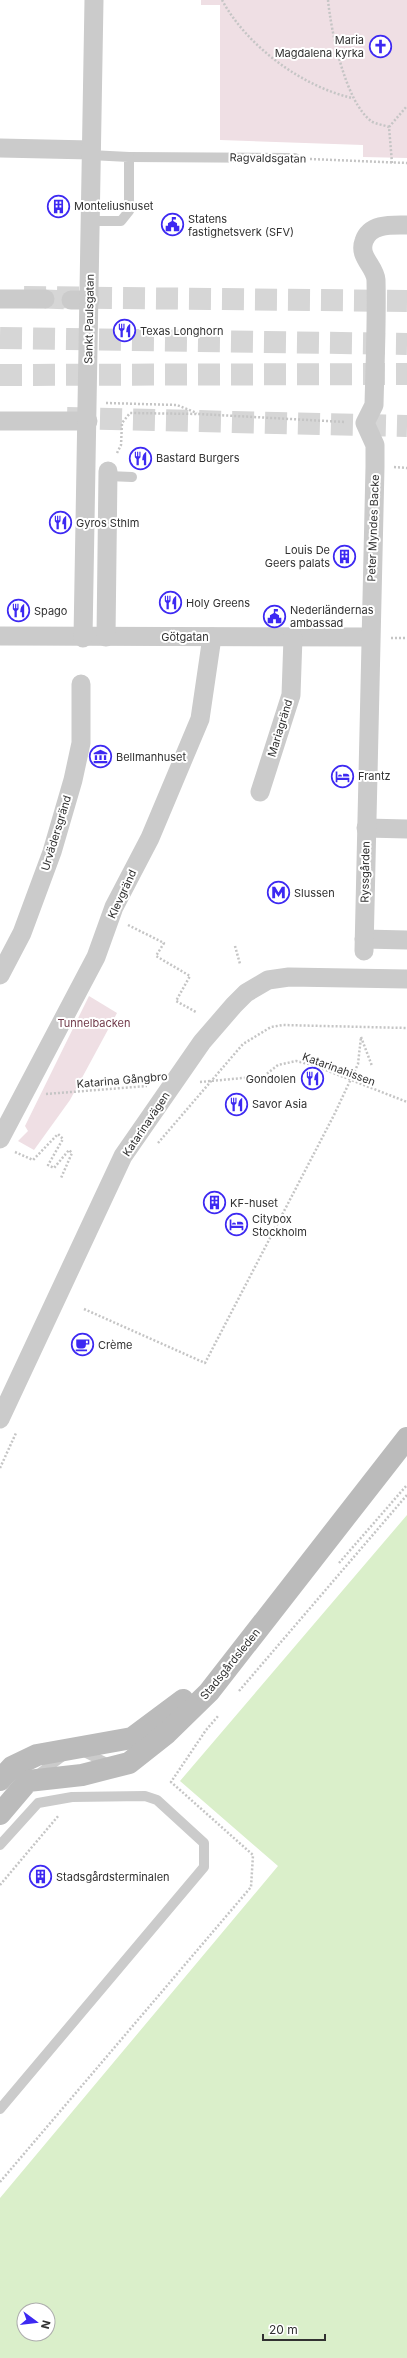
<svg xmlns="http://www.w3.org/2000/svg" width="407" height="2358" viewBox="0 0 407 2358" font-family="Inter,sans-serif">
  <style>
    .green { fill: #efdfe4 }
    .water { fill: #daefca; fill-rule: evenodd }
    .lines { fill: none; stroke-linecap: round; stroke-linejoin: round }
    .street-tunnel { stroke: #d6d6d6; stroke-width: 19; stroke-dasharray: 19 10; stroke-linecap: butt }
    .secondary-tunnel { stroke: #d6d6d6; stroke-width: 22; stroke-dasharray: 22 11; stroke-linecap: butt }
    .highway-tunnel { stroke: #d6d6d6; stroke-width: 22; stroke-dasharray: 22 11; stroke-linecap: butt }
    .path { stroke: #c5c5c5; stroke-width: 2.5; stroke-dasharray: 2 2; stroke-linecap: butt }
    .lane { stroke: #cbcbcb; stroke-width: 10 }
    .street { stroke: #cbcbcb; stroke-width: 19 }
    .secondary { stroke: #bbb; stroke-width: 22 }
    .labels { text-anchor: middle; dominant-baseline: central; stroke-width: 4; stroke-linejoin: round; paint-order: stroke }
    .poi-label { font-size: 11px; fill: #313131; stroke: #fff; text-anchor: start }
    .street-label { font-size: 11px; fill: #313131; stroke: #fff }
    .park-label { font-size: 11px; fill: #713a4a; stroke: #fff }
  </style>
  <rect width="100%" height="100%" fill="#fff"/>
  <!-- green -->
  <g class="green">
    <polygon points="201,0 407,0 407,158 363,157 363,145 220,140 220,5 201,5"/>
    <polygon points="89,996 117,1013 70,1100 34,1150 18,1141 28,1131 25,1126"/>
  </g>
  <!-- water -->
  <path class="water" d="M 407,1515 L 407,2358 L 0,2358 L 0,2198 L 278,1866 L 180,1781 ZM 24,2310 L 48,2310 L 48,2334 L 24,2334 Z"/>
  <g class="lines">
    <!-- street-tunnel -->
    <polyline class="street-tunnel" points="45,299 71,300"/>
    <!-- secondary-tunnel -->
    <g class="secondary-tunnel">
      <polyline points="24,297 407,301"/>
      <polyline points="67,418 407,426"/>
    </g>
    <!-- highway-tunnel -->
    <g class="highway-tunnel">
      <polyline points="0,338 407,344"/>
      <polyline points="0,375 407,374"/>
    </g>
    <!-- path -->
    <g class="path">
      <path d="M 222,0 C 247,46 301,86 352,98"/>
      <path d="M 328,0 C 331,31 345,101 371,121 C 375,124 384,125 389,127 L 392,163"/>
      <polyline points="389,127 407,106"/>
      <polyline points="310,159 407,163"/>
      <polyline points="106,403 177,405 197,413"/>
      <polyline points="117,453 121,445 122,423 130,413 199,414 345,422"/>
      <polyline points="394,467 407,468"/>
      <polyline points="391,638 407,638"/>
      <polyline points="128,925 164,943 156,956 190,976 176,1001 196,1012"/>
      <polyline points="235,946 240,964"/>
      <polyline points="361,1037 372,1066"/>
      <polyline points="200,1082 264,1076 278,1065 296,1061 313,1065 407,1102"/>
      <polyline points="46,1094 147,1086"/>
      <polyline points="158,1143 243,1044 271,1027 283,1025 407,1028"/>
      <polyline points="15,1152 33,1160 58,1134 63,1139 48,1165 54,1168 69,1150 72,1153 61,1178"/>
      <polyline points="84,1309 205,1363 334,1115 358,1064 361,1037"/>
      <polyline points="0,1468 16,1433"/>
      <polyline points="339,1563 407,1485"/>
      <polyline points="239,1691 407,1495"/>
      <polyline points="0,1885 59,1815"/>
      <polyline points="0,2182 251,1887 253,1855 171,1782 206,1730 219,1715"/>
    </g>
    <!-- lane -->
    <g class="lane">
      <polyline points="129,157 295,158"/>
      <polyline points="90,221 121,221 129,211 129,157 90,155"/>
      <polyline points="108,476 132,477"/>
      <polyline points="80,1750 111,1765"/>
      <polyline points="36,1776 63,1756"/>
      <polyline points="0,1845 38,1803 72,1797 145,1796 157,1800 204,1843 204,1867 0,2109"/>
    </g>
    <!-- street -->
    <g class="street">
      <polyline points="0,148 91,150"/>
      <polyline points="0,299 45,299"/>
      <polyline points="71,300 90,300"/>
      <polyline points="0,421 88,421"/>
      <polyline points="0,636 370,637"/>
      <polyline points="106,637 108,471"/>
      <polyline points="83,638 94,0"/>
      <polyline points="260,792 291,695 293,637"/>
      <polyline points="366,828 407,829"/>
      <polyline points="364,939 407,940"/>
      <path d="M 364,951 L 375,467 L 375,445 L 365,423 L 374,405 C 375,364 377,322 376,280 C 375,266 358,257 364,241 C 370,223 393,225 407,225"/>
      <polyline points="0,975 22,933 52,852 73,780 81,743 81,684"/>
      <polyline points="0,1139 96,957 114,907 150,838 200,719 212,637"/>
      <polyline points="0,1419 123,1156 202,1042 234,1005 246,993 268,980 289,977 407,979"/>
    </g>
    <!-- secondary -->
    <g class="secondary">
      <polyline points="0,1780 12,1767 37,1755 132,1738 183,1700"/>
      <polyline points="0,1814 28,1781 82,1775 129,1763 167,1733 209,1692 407,1438"/>
    </g>
  </g>
  <!-- icons -->
  <defs>
    <symbol id="church-ring" viewBox="-11 -11 22 22"><circle r="9.5" fill="#fff" stroke="#3d29f2" stroke-width="1.5"/><path d="M-1.2-6h2.4v3.5h3.3v2.4h-3.3V6h-2.4V-.1h-3.3v-2.4h3.3Z" fill="#3d29f2"/></symbol>
    <symbol id="building-ring" viewBox="-11 -11 22 22"><circle r="9.5" fill="#fff" stroke="#3d29f2" stroke-width="1.5"/><path d="M-4-6H4V6H1V3H-1V6H-4ZM-2.5-4.3h1.7v1.8h-1.7ZM.8-4.3h1.7v1.8H.8ZM-2.5-1h1.7V.8h-1.7ZM.8-1h1.7V.8H.8Z" fill="#3d29f2"/></symbol>
    <symbol id="civic-ring" viewBox="-11 -11 22 22"><circle r="9.5" fill="#fff" stroke="#3d29f2" stroke-width="1.5"/><path d="M-.6-6.5H3V-4.5H.6V-3L4-1V1h2V6H-6V1h2V-1L-.6-3ZM-1.2 2.5V6h2.4V2.5Z" fill="#3d29f2"/></symbol>
    <symbol id="restaurant-ring" viewBox="-11 -11 22 22"><circle r="9.5" fill="#fff" stroke="#3d29f2" stroke-width="1.5"/><path d="M-5-6h1v4h1v-4h1v4h1v-4h1v5L-1.5 .5V6h-2V.5L-5-1ZM5-6V6H3V1.5H1.5Q1.5-4 5-6Z" fill="#3d29f2"/></symbol>
    <symbol id="museum-ring" viewBox="-11 -11 22 22"><circle r="9.5" fill="#fff" stroke="#3d29f2" stroke-width="1.5"/><path d="M0-6L6-3V-2H-6V-3ZM-5-1h2V3h-2ZM-1-1h2V3h-2ZM3-1h2V3H3ZM-6 4H6V6H-6Z" fill="#3d29f2"/></symbol>
    <symbol id="hotel-ring" viewBox="-11 -11 22 22"><circle r="9.5" fill="#fff" stroke="#3d29f2" stroke-width="1.5"/><path d="M-6-4.5h1.5V1H6V5H4.5V3h-9V5H-6ZM-4 0a1.8 1.8 0 1 1 3.6 0ZM.5 0V-2.5h3Q6-2.5 6 0Z" fill="#3d29f2"/></symbol>
    <symbol id="metro-ring" viewBox="-11 -11 22 22"><circle r="9.5" fill="#fff" stroke="#3d29f2" stroke-width="1.5"/><path d="M-5.5 5V-5H-3L0 0L3-5H5.5V5H3V-.5L0 4L-3-.5V5Z" fill="#3d29f2"/></symbol>
    <symbol id="cafe-ring" viewBox="-11 -11 22 22"><circle r="9.5" fill="#fff" stroke="#3d29f2" stroke-width="1.5"/><path d="M-5.5-4.5H6V0H3Q3 3.5 0 3.5H-2.5Q-5.5 3.5-5.5 0ZM3-3.2v2h1.7v-2ZM-6 4.5H4V6H-6Z" fill="#3d29f2"/></symbol>
  </defs>
  <g fill-rule="evenodd">
    <use href="#church-ring" x="368" y="34" width="25" height="25"/>
    <use href="#building-ring" x="46" y="194" width="25" height="25"/>
    <use href="#civic-ring" x="160" y="212" width="25" height="25"/>
    <use href="#restaurant-ring" x="112" y="318" width="25" height="25"/>
    <use href="#restaurant-ring" x="128" y="446" width="25" height="25"/>
    <use href="#restaurant-ring" x="48" y="510" width="25" height="25"/>
    <use href="#building-ring" x="332" y="544" width="25" height="25"/>
    <use href="#restaurant-ring" x="158" y="590" width="25" height="25"/>
    <use href="#restaurant-ring" x="6" y="598" width="25" height="25"/>
    <use href="#civic-ring" x="262" y="604" width="25" height="25"/>
    <use href="#museum-ring" x="88" y="744" width="25" height="25"/>
    <use href="#hotel-ring" x="330" y="764" width="25" height="25"/>
    <use href="#metro-ring" x="266" y="880" width="25" height="25"/>
    <use href="#restaurant-ring" x="300" y="1066" width="25" height="25"/>
    <use href="#restaurant-ring" x="224" y="1092" width="25" height="25"/>
    <use href="#building-ring" x="202" y="1190" width="25" height="25"/>
    <use href="#hotel-ring" x="224" y="1212" width="25" height="25"/>
    <use href="#cafe-ring" x="70" y="1332" width="25" height="25"/>
    <use href="#building-ring" x="28" y="1864" width="25" height="25"/>
  </g>
  <g class="labels">
    <!-- poi labels -->
    <g class="poi-label">
      <text x="364" y="40" text-anchor="end">Maria<tspan x="364" dy="13">Magdalena kyrka</tspan></text>
      <text x="74" y="206">Monteliushuset</text>
      <text x="188" y="219">Statens<tspan x="188" dy="13">fastighetsverk (SFV)</tspan></text>
      <text x="140" y="331">Texas Longhorn</text>
      <text x="156" y="458">Bastard Burgers</text>
      <text x="76" y="523">Gyros Sthlm</text>
      <text x="330" y="550" text-anchor="end">Louis De<tspan x="330" dy="13">Geers palats</tspan></text>
      <text x="186" y="603">Holy Greens</text>
      <text x="290" y="610">Nederländernas<tspan x="290" dy="13">ambassad</tspan></text>
      <text x="34" y="611">Spago</text>
      <text x="116" y="757">Bellmanhuset</text>
      <text x="358" y="776">Frantz</text>
      <text x="294" y="893">Slussen</text>
      <text x="296" y="1079" text-anchor="end">Gondolen</text>
      <text x="252" y="1104">Savor Asia</text>
      <text x="230" y="1203">KF-huset</text>
      <text x="252" y="1219">Citybox<tspan x="252" dy="13">Stockholm</tspan></text>
      <text x="98" y="1345">Crème</text>
      <text x="56" y="1877">Stadsgårdsterminalen</text>
    </g>
    <!-- street labels -->
    <g class="street-label">
      <text transform="translate(268 158) rotate(1)">Ragvaldsgatan</text>
      <text transform="translate(89 319) rotate(-89)">Sankt Paulsgatan</text>
      <text transform="translate(373 528) rotate(-88)">Peter Myndes Backe</text>
      <text x="185" y="637">Götgatan</text>
      <text transform="translate(280 728) rotate(-73)">Mariagränd</text>
      <text transform="translate(56 833) rotate(-73)">Urvädersgränd</text>
      <text transform="translate(365 872) rotate(-89)">Ryssgården</text>
      <text transform="translate(122 894) rotate(-65)">Klevgränd</text>
      <text transform="translate(339 1069) rotate(20)">Katarinahissen</text>
      <text transform="translate(122 1080) rotate(-5)">Katarina Gångbro</text>
      <text transform="translate(146 1124) rotate(-56)">Katarinavägen</text>
      <text transform="translate(230 1664) rotate(-51)">Stadsgårdsleden</text>
    </g>
    <!-- park labels -->
    <g class="park-label">
      <text x="94" y="1023">Tunnelbacken</text>
    </g>
  </g>
  <!-- north arrow -->
  <g transform="translate(36 2322) rotate(105)"><circle r="19" fill="#ffffff" stroke="#adadad"/>
  <path d="M0-3L7 15L0 10L-7 15Z" fill="#3d29f2"/>
  <text y="-6" font-size="11" font-weight="bold" text-anchor="middle" fill="#313131">N</text>
  </g>
  <!-- scale -->
  <path d="M263 2334v6h62v-6" fill="none" stroke="#313131" stroke-width="2"/>
  <text x="269" y="2334" font-size="12" fill="#313131" stroke="#ffffff" stroke-width="3" paint-order="stroke">20 m</text>
</svg>
